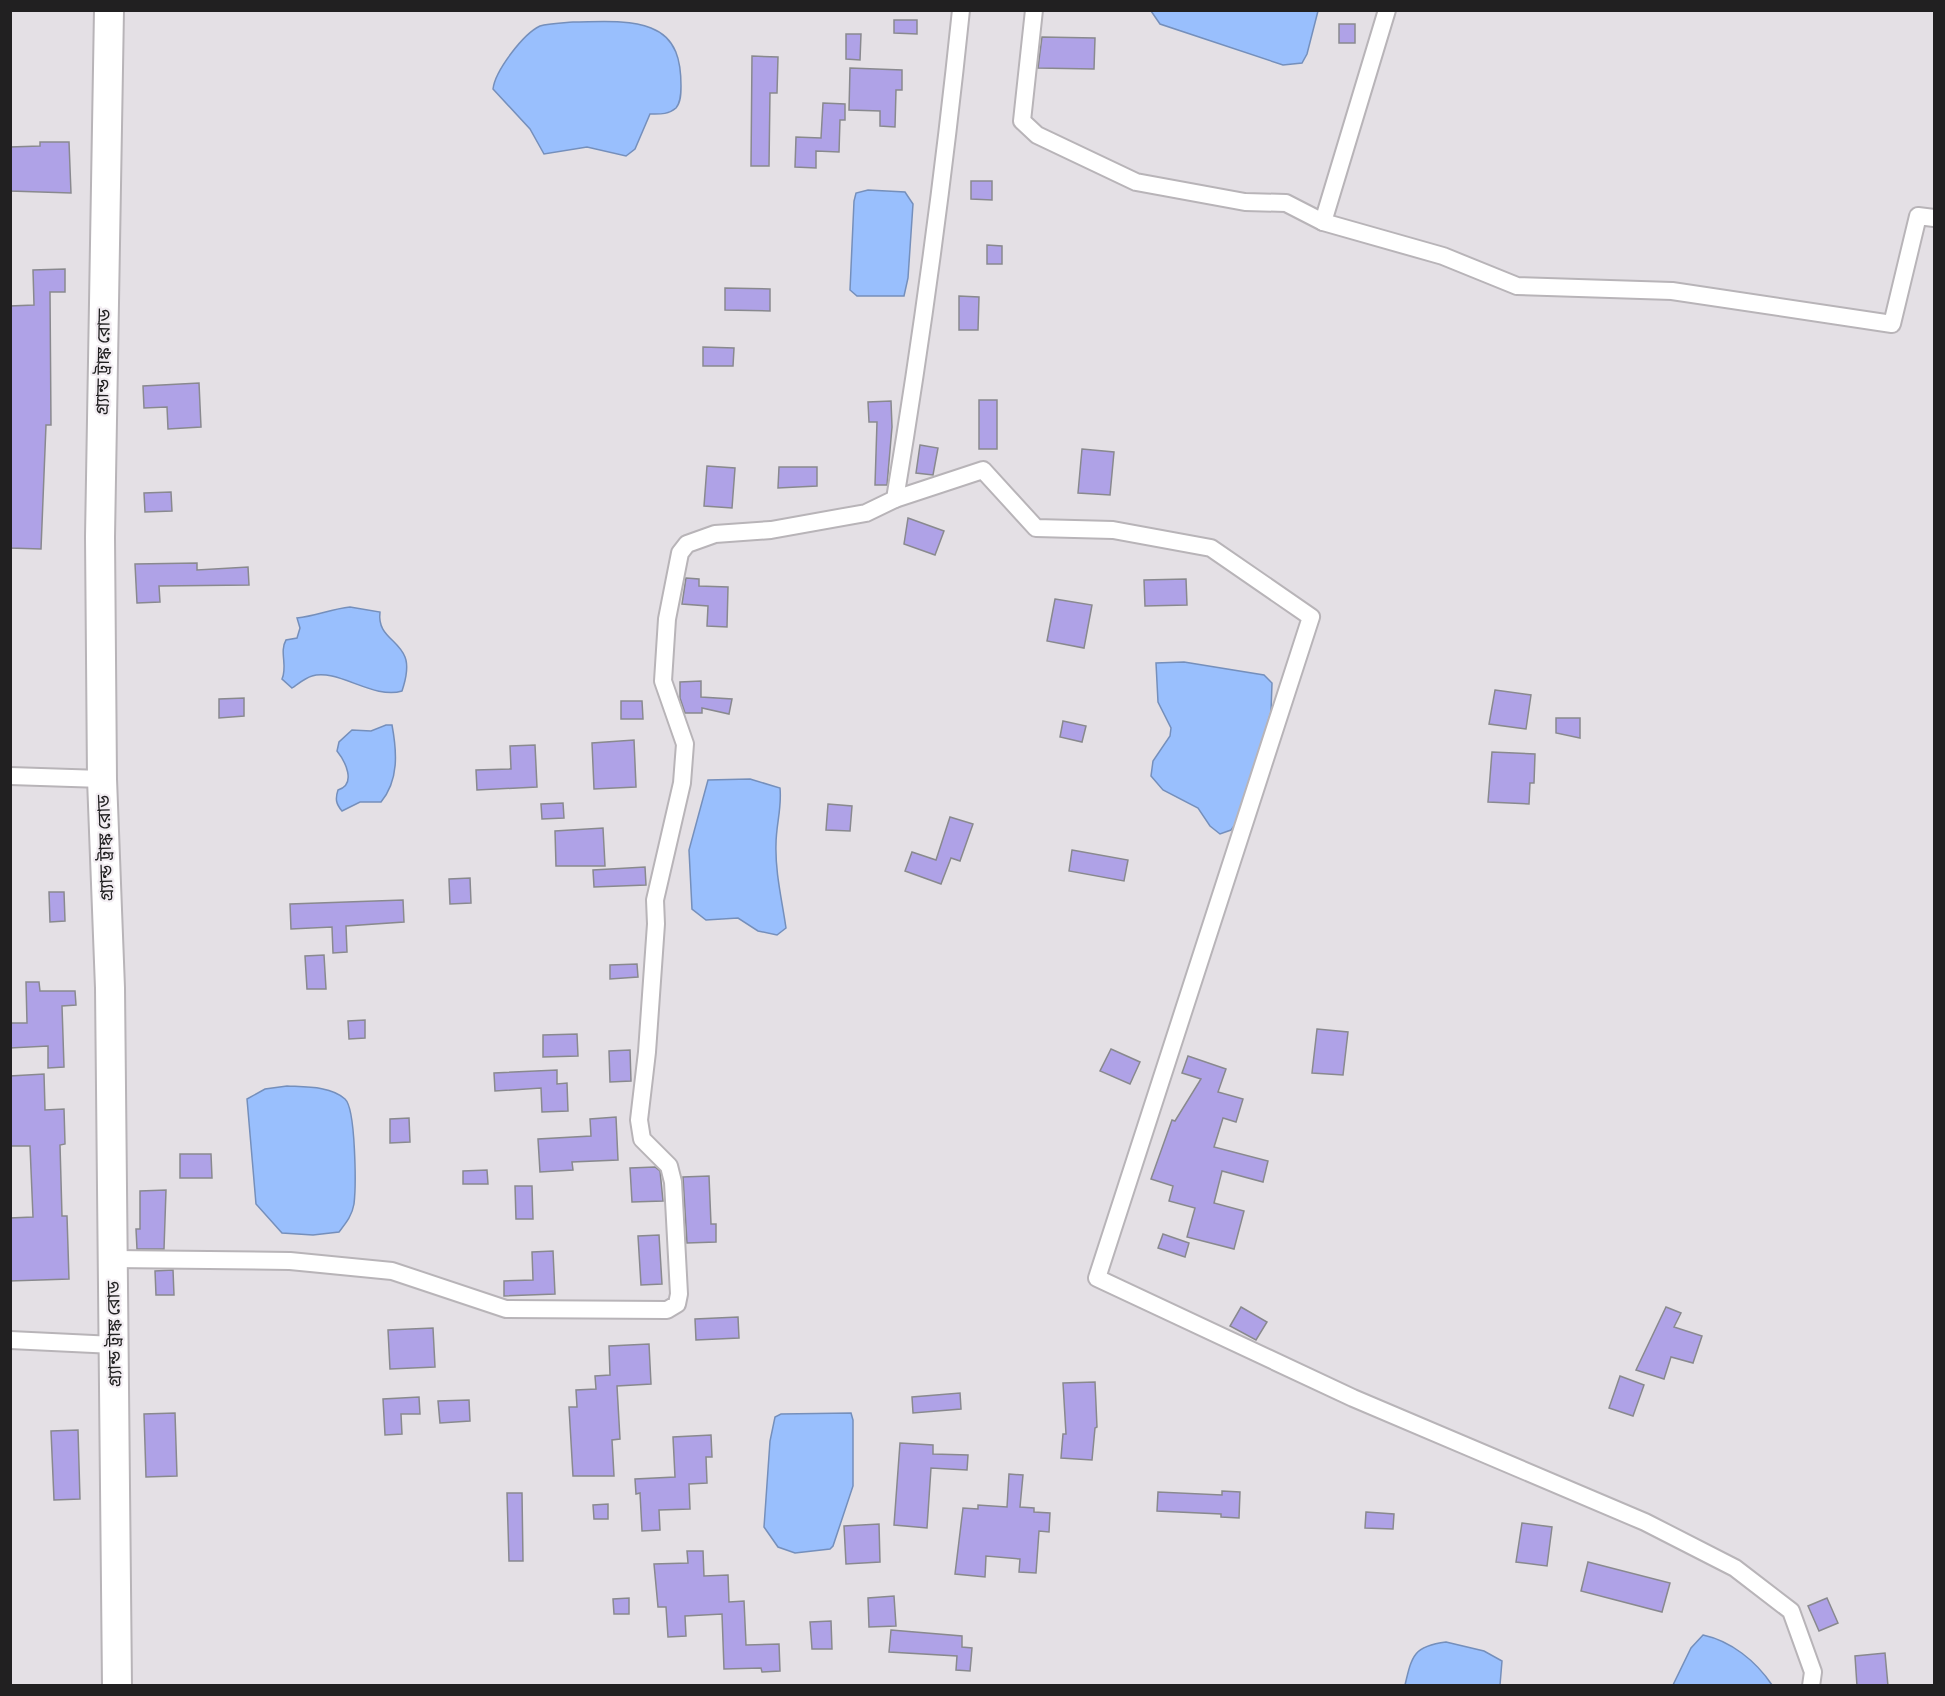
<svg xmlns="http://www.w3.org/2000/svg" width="1945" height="1696" viewBox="0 0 1945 1696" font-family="Signika,'Noto Sans Bengali',sans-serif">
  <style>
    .water { fill: #99bffd; stroke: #758fbb; stroke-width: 1.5 }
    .building { fill: #afa2e7; stroke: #89898e; stroke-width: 1.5 }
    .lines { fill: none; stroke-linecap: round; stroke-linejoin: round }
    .minor-casing { stroke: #b8b4b8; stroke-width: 20 }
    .trunk-casing { stroke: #b8b4b8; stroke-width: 32 }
    .minor { stroke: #fff; stroke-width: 16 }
    .trunk { stroke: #fff; stroke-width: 28 }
    .labels { text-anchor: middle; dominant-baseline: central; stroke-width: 4.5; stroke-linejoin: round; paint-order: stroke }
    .street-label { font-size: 18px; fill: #212021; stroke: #f2edf2 }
  </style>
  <rect width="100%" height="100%" fill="#e4e0e5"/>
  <!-- water -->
  <g class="water">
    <polygon points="1151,11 1318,11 1307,54 1302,63 1283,65 1160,24"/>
    <path d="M 573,22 C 598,22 628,19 651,28 C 677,38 681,62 681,86 C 681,93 681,102 676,108 C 668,115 659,114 650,114 L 635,149 L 626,156 L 587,147 L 544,154 L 530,129 L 493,89 C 495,71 523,34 540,26 C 549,23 563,23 573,22 Z"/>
    <polygon points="868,190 905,192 913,204 908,278 904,296 857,296 850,290 854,201 856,193"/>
    <path d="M 350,607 L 380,612 C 377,636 398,639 405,657 C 409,667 405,682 402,691 C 374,700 337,668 312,676 C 305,678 298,684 292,688 L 282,679 C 288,666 279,652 286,640 L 297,638 L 300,628 L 297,618 C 316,616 331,609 350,607 Z"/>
    <polygon points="1184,662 1264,675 1272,683 1271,712 1237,822 1231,830 1220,834 1210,826 1198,808 1163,790 1151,776 1153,761 1170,736 1171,728 1158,702 1156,663"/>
    <path d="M 386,725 L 392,725 C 397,752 399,780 381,802 L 360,802 L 342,811 C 336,804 335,799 338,790 C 357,784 345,761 337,751 L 339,742 L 352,730 L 371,731 Z"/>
    <path d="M 750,779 L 780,788 C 782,808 776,825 776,844 C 775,872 782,900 786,928 L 777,935 L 758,931 L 738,918 L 706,920 L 692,909 L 689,850 L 708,780 Z"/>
    <path d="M 287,1086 C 305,1087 331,1086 345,1099 C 356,1109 356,1187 354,1204 C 352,1216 346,1223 339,1232 L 313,1235 L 282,1233 L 256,1204 L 247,1099 L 265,1089 Z"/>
    <polygon points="851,1413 853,1420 853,1486 833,1546 830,1549 795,1553 778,1547 764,1527 770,1441 775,1417 781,1414"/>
    <path d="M 1703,1635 C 1731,1641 1756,1661 1772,1685 L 1673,1685 L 1691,1648 Z"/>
    <path d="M 1446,1642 L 1484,1651 L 1502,1661 L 1500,1685 L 1405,1685 C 1412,1655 1414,1646 1446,1642 Z"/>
  </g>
  <!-- building -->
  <g class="building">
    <polygon points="894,20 917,20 917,34 894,33"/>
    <rect x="1339" y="24" width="16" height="19"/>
    <polygon points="846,34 861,34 860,60 846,59"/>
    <polygon points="1042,37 1095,38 1094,69 1038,68"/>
    <polygon points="752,56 778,57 777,93 770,93 769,166 751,166"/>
    <polygon points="850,68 902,70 902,90 896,90 895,127 880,126 880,111 849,110"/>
    <polygon points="823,103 845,104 845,120 840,120 839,152 816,151 816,168 795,167 796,137 821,138"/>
    <polygon points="40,142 69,142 71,193 10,191 10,147 40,146"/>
    <polygon points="971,181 992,181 992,200 971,199"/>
    <polygon points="987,245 1002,246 1002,264 987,264"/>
    <polygon points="65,269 65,292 50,292 51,425 46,425 41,549 10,548 10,306 34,305 33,270"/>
    <polygon points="725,288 770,289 770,311 725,310"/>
    <polygon points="959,296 979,297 978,330 959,330"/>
    <polygon points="703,347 734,348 733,366 703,366"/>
    <polygon points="199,383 201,427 168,429 167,407 144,408 143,386"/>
    <rect x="979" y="400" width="18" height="49"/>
    <polygon points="891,401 892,427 887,485 875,485 877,422 869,422 868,402"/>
    <polygon points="920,445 938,448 933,475 916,473"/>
    <polygon points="1082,449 1114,452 1110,495 1078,493"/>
    <polygon points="707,466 735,468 732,508 704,506"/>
    <polygon points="779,467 817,467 817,486 778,488"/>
    <polygon points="171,492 172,511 145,512 144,493"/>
    <polygon points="908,518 944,531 935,555 904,544"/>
    <polygon points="197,563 197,570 248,567 249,585 159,586 160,602 137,603 135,564"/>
    <polygon points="686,578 699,579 699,586 728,587 727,627 707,626 708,606 682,604"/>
    <polygon points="1186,579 1187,605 1145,606 1144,580"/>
    <polygon points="1055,599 1092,605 1084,648 1047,641"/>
    <polygon points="701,681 701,697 732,699 729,714 702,708 702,713 685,713 680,698 680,682"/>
    <polygon points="1495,690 1531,695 1526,729 1489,724"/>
    <polygon points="244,698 244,716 219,718 219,699"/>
    <polygon points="621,701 642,701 643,719 621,719"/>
    <polygon points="1556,718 1580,718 1580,738 1556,733"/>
    <polygon points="1063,721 1086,726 1082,742 1060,737"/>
    <polygon points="634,740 636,787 594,789 592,743"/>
    <polygon points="535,745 537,787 477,790 476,770 511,769 510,746"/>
    <polygon points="1492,752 1535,754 1534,783 1530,783 1529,804 1488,802"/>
    <polygon points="563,803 564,818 542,819 541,804"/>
    <polygon points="828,804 852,806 850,831 826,830"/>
    <polygon points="950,817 973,824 960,861 951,858 941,884 905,871 912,852 936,860"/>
    <polygon points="603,828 605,866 556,866 555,831"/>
    <polygon points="1072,850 1128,860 1124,881 1069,871"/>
    <polygon points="645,867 646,885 594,887 593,870"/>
    <polygon points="470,878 471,903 450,904 449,879"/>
    <polygon points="49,892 64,892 65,921 50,922"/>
    <polygon points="403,900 404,922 346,926 347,952 333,953 332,927 291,929 290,904"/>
    <polygon points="324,955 326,989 307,989 305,956"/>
    <polygon points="637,964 638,977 610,979 610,965"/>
    <polygon points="26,982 39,982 40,991 75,991 76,1005 62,1006 64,1067 48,1068 48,1046 10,1048 10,1023 27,1023"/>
    <polygon points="365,1020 365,1038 349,1039 348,1021"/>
    <polygon points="1317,1029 1348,1032 1343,1075 1312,1073"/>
    <polygon points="577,1034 578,1056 543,1057 543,1035"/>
    <polygon points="1111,1049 1140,1062 1130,1084 1100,1071"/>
    <polygon points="630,1050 631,1081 610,1082 609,1051"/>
    <polygon points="1188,1056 1226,1069 1218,1092 1243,1099 1236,1122 1223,1118 1214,1147 1268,1161 1263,1182 1222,1171 1214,1203 1244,1211 1234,1249 1187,1237 1195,1208 1169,1201 1173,1186 1151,1179 1172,1120 1175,1121 1201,1079 1182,1073"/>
    <polygon points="557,1070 557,1084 567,1083 568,1111 542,1112 541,1088 495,1091 494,1073"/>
    <polygon points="44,1074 45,1110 64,1109 65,1144 60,1145 62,1216 67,1216 69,1279 10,1281 10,1218 33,1217 30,1146 10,1146 10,1076"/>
    <polygon points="616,1117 618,1160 572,1162 573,1170 540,1172 538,1139 591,1136 590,1119"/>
    <polygon points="409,1118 410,1142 390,1143 390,1119"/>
    <polygon points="180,1154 211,1154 212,1178 180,1178"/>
    <polygon points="655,1167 660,1171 663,1201 632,1202 630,1168"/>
    <polygon points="487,1170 488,1184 463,1184 463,1171"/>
    <polygon points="709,1176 711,1224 716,1224 716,1242 687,1243 683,1177"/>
    <polygon points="515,1186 532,1186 533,1219 516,1219"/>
    <polygon points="166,1190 164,1249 137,1249 136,1229 140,1229 140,1191"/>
    <polygon points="1163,1234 1189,1243 1185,1257 1158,1248"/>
    <polygon points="659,1235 662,1284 641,1285 638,1236"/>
    <polygon points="553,1251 555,1294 504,1296 504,1281 533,1280 532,1252"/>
    <polygon points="173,1270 174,1295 156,1295 155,1271"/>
    <polygon points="1241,1307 1267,1322 1256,1340 1230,1326"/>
    <polygon points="1666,1307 1681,1313 1674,1327 1702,1336 1693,1363 1671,1357 1664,1379 1636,1370"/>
    <polygon points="738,1317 739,1338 696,1340 695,1319"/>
    <polygon points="433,1328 435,1367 390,1369 388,1330"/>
    <polygon points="649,1344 651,1384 617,1386 620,1439 612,1440 614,1476 573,1476 569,1407 577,1407 576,1390 596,1389 595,1376 610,1375 609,1346"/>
    <polygon points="1620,1376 1644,1385 1633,1416 1609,1408"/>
    <polygon points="1095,1382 1097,1427 1095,1428 1092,1460 1061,1458 1063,1434 1066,1434 1063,1383"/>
    <polygon points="960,1393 961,1409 913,1413 912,1397"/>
    <polygon points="419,1397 420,1414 401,1414 402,1434 385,1435 383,1399"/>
    <polygon points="469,1400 470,1421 440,1423 438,1401"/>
    <polygon points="175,1413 177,1476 146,1477 144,1414"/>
    <polygon points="78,1430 80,1499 54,1500 51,1431"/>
    <polygon points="711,1435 712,1457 706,1457 707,1483 689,1484 690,1509 659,1510 660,1530 642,1531 640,1493 636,1494 635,1479 675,1477 673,1437"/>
    <polygon points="900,1443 933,1445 933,1454 968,1455 967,1470 931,1468 927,1528 894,1525"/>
    <polygon points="1009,1474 1023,1475 1020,1507 1034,1508 1034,1512 1050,1513 1049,1532 1039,1531 1036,1573 1019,1572 1020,1559 986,1556 985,1577 955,1574 963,1508 978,1509 978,1505 1007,1507"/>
    <polygon points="1222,1491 1240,1492 1239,1518 1221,1517 1221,1514 1157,1511 1158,1492 1222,1495"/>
    <polygon points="507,1493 522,1493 523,1561 509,1561"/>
    <polygon points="608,1504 608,1519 594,1519 593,1505"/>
    <polygon points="1366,1512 1394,1514 1393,1529 1365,1528"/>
    <polygon points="1522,1523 1552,1527 1547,1566 1516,1562"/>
    <polygon points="879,1524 880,1562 846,1564 844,1526"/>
    <polygon points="687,1551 703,1551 704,1576 728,1575 729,1602 744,1601 746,1645 779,1644 780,1671 762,1672 761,1668 724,1669 722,1614 685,1616 686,1636 668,1637 666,1607 658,1607 654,1564 688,1563"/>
    <polygon points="1588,1562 1670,1583 1662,1612 1581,1591"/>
    <polygon points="894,1596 896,1626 869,1627 868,1598"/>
    <polygon points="629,1598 629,1614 614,1614 613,1599"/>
    <polygon points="1827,1598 1838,1623 1819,1631 1808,1606"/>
    <polygon points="831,1621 832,1649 812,1649 810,1622"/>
    <polygon points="891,1630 962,1636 962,1647 972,1648 970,1671 956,1670 957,1656 889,1652"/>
    <polygon points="1885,1653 1888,1686 1857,1686 1855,1656"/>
  </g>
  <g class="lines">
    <defs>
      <g id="minor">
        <polyline points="1034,10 1022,121 1037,135 1136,182 1245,202 1286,203 1323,222 1443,256 1517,286 1672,291 1892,324 1918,216 1934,218"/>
        <polyline points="1323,222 1387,10"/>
        <polyline points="895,499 983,470 1036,528 1113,530 1211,548 1311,617 1097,1278 1353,1398 1645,1522 1735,1568 1791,1611 1813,1672 1811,1686"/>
        <polyline points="10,776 102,779"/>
        <path d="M 113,1259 L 290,1261 L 392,1271 L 506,1309 L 667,1310 L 677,1304 L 679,1294 L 673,1182 L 669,1166 L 642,1139 L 639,1120 L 647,1052 L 656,924 L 655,900 L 682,783 L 685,744 L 663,681 L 667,619 L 680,553 L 687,544 L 715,534 L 771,530 L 866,513 L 895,499 C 922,337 944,174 961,10"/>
        <polyline points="10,1340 114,1345"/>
      </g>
      <polyline id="trunk" points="109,10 100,537 102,779 110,988 117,1686"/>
    </defs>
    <!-- minor casing -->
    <use href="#minor" class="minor-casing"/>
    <!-- trunk casing -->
    <use href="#trunk" class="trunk-casing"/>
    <!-- minor -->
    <use href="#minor" class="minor"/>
    <!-- trunk -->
    <use href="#trunk" class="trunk"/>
  </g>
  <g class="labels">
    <!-- street labels -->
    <g class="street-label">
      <text transform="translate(103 362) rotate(-89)">গ্র্যান্ড ট্রাঙ্ক রোড</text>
      <text transform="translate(105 848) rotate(-92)">গ্র্যান্ড ট্রাঙ্ক রোড</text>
      <text transform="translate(114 1334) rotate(-91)">গ্র্যান্ড ট্রাঙ্ক রোড</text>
    </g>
  </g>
  <!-- border -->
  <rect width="1945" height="1696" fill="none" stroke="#212021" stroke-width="24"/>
</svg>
